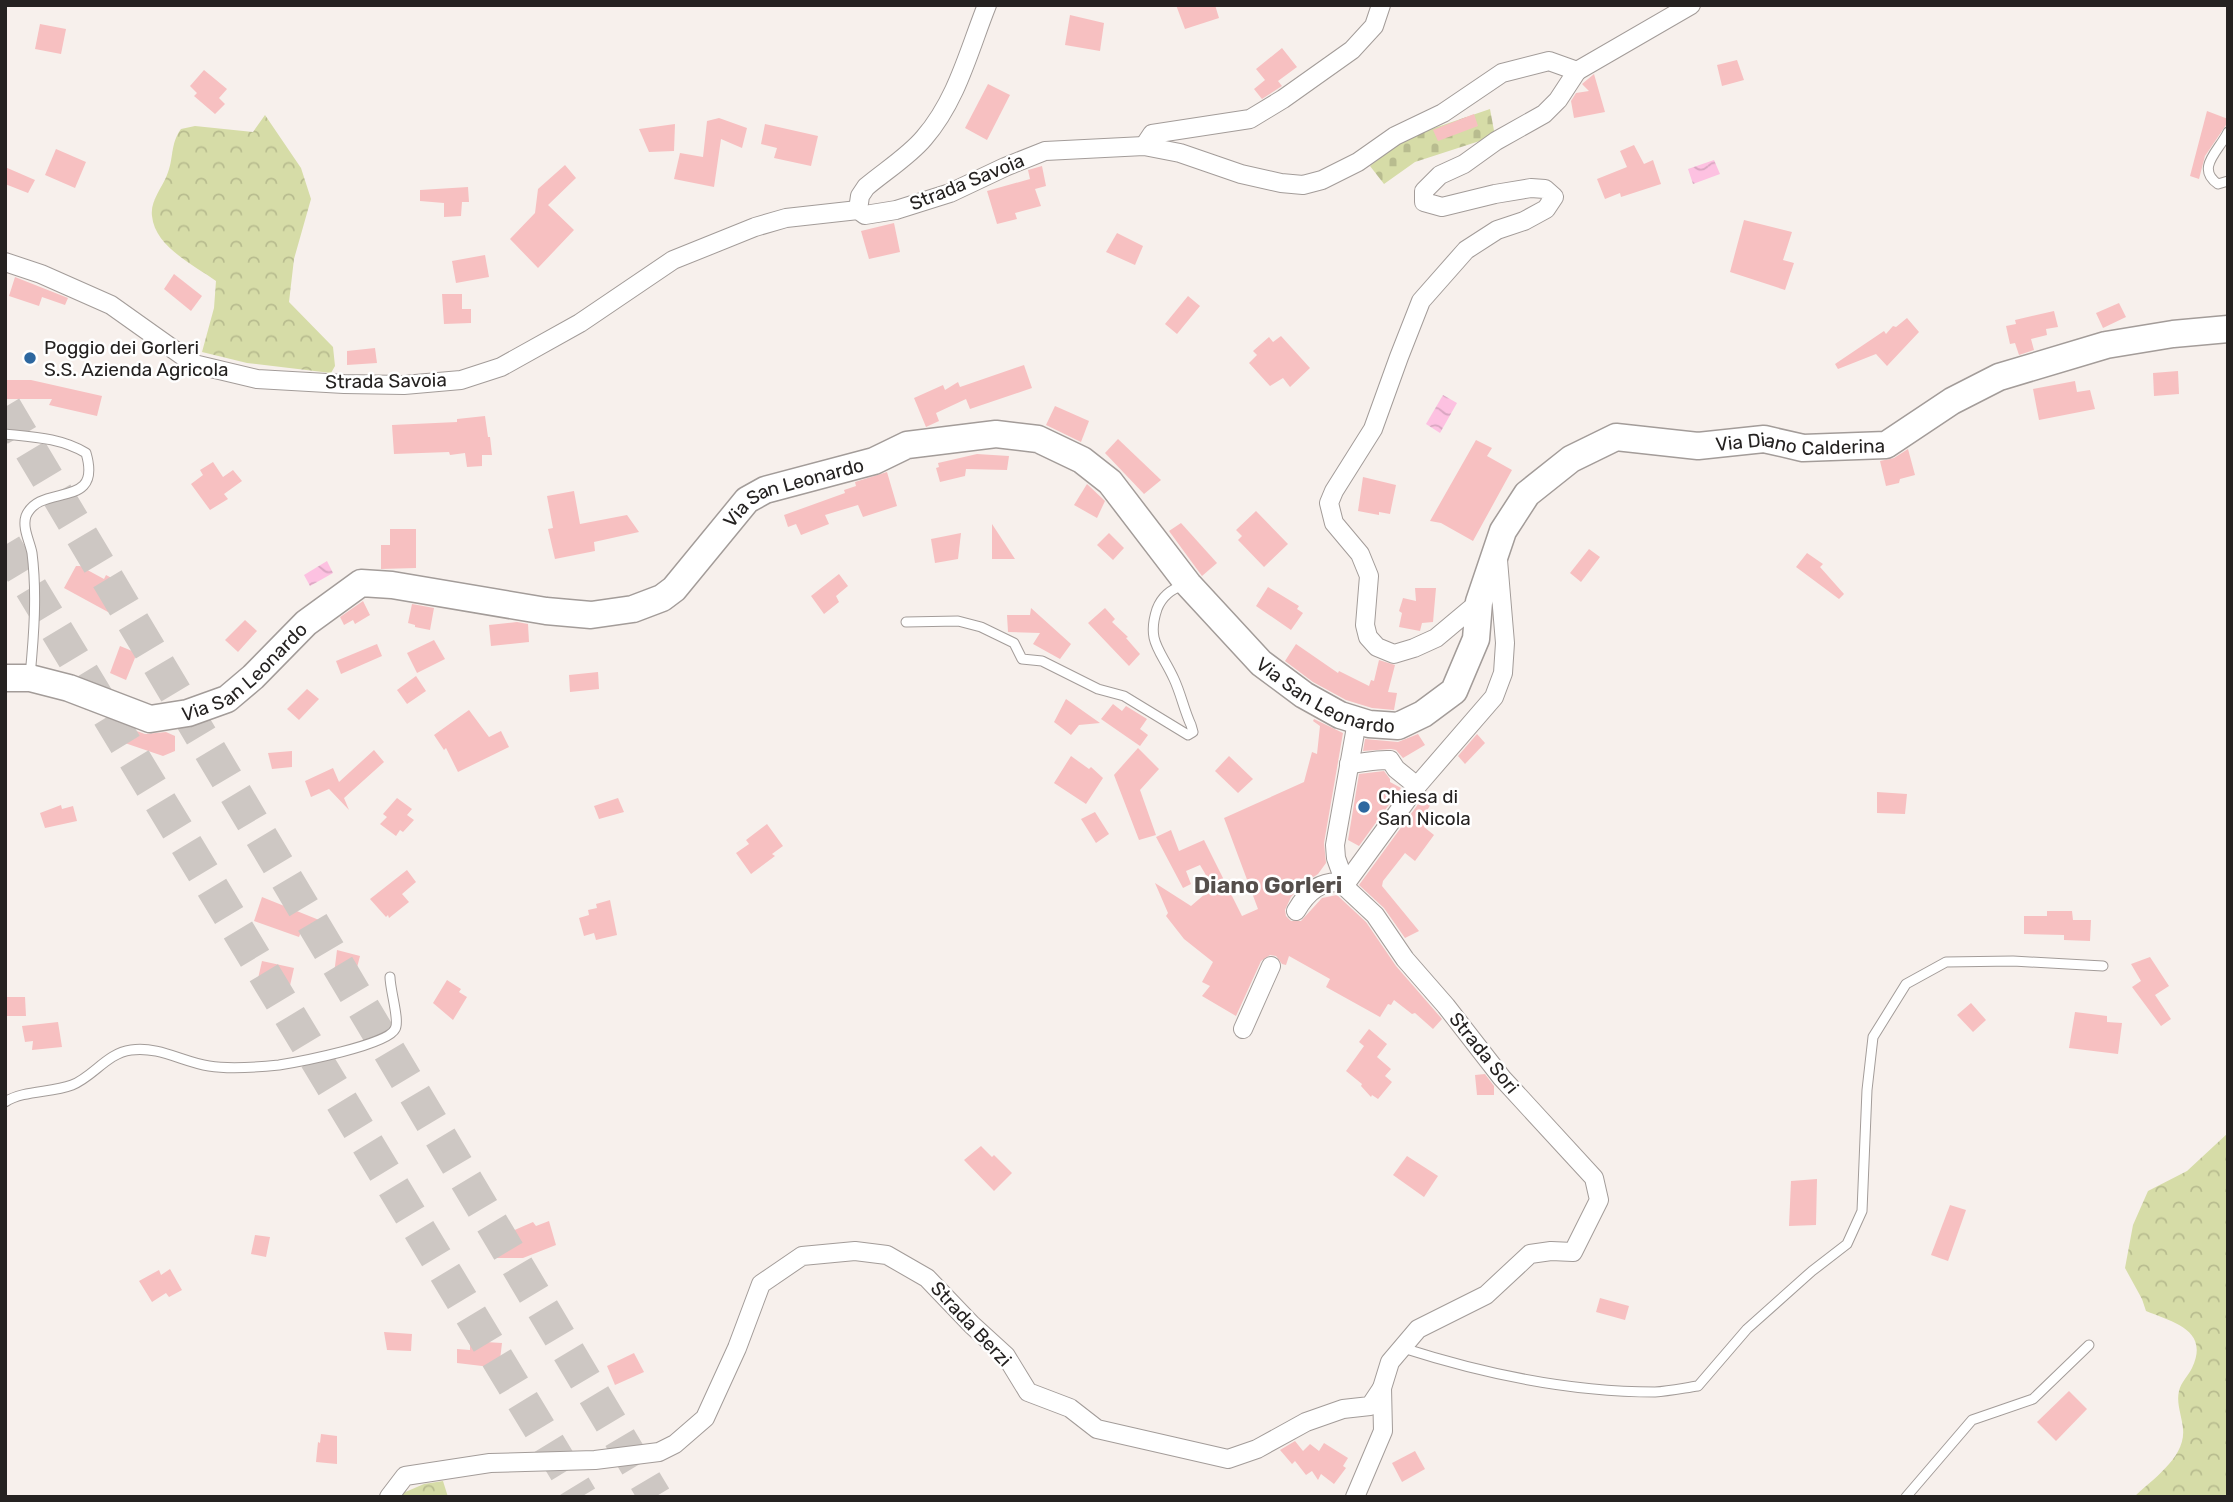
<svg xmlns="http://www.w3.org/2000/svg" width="2233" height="1502" viewBox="0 0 2233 1502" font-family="Rubik,sans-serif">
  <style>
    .forest { fill: url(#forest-crowns) }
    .cemetery { fill: url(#cemetery-stones) }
    .water { fill: url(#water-waves) }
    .building { fill: #f7c0c1 }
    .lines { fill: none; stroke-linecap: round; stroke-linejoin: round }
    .highway-tunnel { stroke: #cdc7c3; stroke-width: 33; stroke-dasharray: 33 17; stroke-linecap: butt }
    .lane-casing { stroke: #a39c99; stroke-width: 11 }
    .street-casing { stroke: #a39c99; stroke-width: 20 }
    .secondary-casing { stroke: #a39c99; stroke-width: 29 }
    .lane { stroke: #fff; stroke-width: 9 }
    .street { stroke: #fff; stroke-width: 18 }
    .secondary { stroke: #fff; stroke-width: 26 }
    .poi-dot { fill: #2d679f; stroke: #fff; stroke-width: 2.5 }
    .labels { text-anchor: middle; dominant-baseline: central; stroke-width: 5; stroke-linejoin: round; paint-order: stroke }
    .street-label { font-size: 19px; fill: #252221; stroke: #fff }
    .poi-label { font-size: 19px; fill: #252221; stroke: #fff; text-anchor: start }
    .quarter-label { font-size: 23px; font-weight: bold; fill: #554f4c; stroke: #fff }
  </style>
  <defs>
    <pattern id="forest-crowns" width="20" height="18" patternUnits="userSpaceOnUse" patternTransform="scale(1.75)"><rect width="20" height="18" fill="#d6dca7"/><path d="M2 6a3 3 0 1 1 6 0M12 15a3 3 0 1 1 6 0" fill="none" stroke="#b8bc8f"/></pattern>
    <pattern id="cemetery-stones" width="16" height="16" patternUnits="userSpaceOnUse" patternTransform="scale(1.75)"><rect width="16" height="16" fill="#d6dca7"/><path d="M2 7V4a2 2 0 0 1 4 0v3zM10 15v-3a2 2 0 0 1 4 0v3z" fill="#b8bc8f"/></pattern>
    <pattern id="water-waves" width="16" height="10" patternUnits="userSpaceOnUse" patternTransform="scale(1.75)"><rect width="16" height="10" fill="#fdc1e1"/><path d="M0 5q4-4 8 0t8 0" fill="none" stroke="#d9a6c1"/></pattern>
  </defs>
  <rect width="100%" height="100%" fill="#f7f0ec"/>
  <!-- forest -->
  <g class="forest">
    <path d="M 265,115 L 301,168 L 311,199 L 294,259 L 289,302 L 333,347 L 335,366 L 331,373 L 247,363 L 202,352 L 214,308 L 216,281 C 194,265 155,247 152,216 C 150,201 162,188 167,175 C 174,159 170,144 181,129 L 195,126 L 253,132 Z"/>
    <path d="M 2228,1133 L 2228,1497 L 2134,1497 C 2153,1479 2186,1457 2183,1429 C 2182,1416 2176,1404 2179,1391 C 2181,1382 2188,1376 2192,1368 C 2210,1330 2173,1322 2146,1311 L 2142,1299 L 2125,1268 L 2133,1225 L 2148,1191 L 2187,1171 Z"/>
    <polygon points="443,1481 448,1497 403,1497 403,1493 424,1484"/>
  </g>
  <!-- cemetery -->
  <polygon class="cemetery" points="1490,109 1495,136 1415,162 1384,184 1370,166 1405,138"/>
  <!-- water -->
  <g class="water">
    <polygon points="1714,160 1720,174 1693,184 1688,169"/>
    <polygon points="1443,395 1457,403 1440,433 1426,424"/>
    <polygon points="327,561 333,573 310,586 304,575"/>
  </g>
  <!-- building -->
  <g class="building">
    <polygon points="1176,5 1215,5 1219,18 1185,29"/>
    <polygon points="1070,15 1104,23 1100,51 1065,45"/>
    <polygon points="40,24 66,29 61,54 35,49"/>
    <polygon points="1282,48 1297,67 1278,81 1282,86 1262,99 1254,89 1265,80 1256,69"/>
    <polygon points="1737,60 1744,80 1722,86 1717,65"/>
    <polygon points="204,70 227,89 219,98 225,104 215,114 194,96 197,93 190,86"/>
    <polygon points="1594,74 1605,112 1574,118 1571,101 1576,93 1589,91 1582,84"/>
    <polygon points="988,84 1010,95 987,140 965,128"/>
    <polygon points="2207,111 2228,119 2228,122 2205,156 2199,179 2190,176"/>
    <polygon points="1474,114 1478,126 1438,141 1433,130"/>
    <polygon points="719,118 747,128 742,148 721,139 714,187 674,179 680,153 703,157 707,121"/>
    <polygon points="675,124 674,151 649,152 639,129"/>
    <polygon points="765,124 818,136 811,166 774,158 777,148 761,144"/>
    <polygon points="1634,145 1644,164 1653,160 1661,184 1621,197 1620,193 1605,199 1597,179 1627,167 1620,151"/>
    <polygon points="56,149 86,162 75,188 45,175"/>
    <polygon points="565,165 576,178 548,205 574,230 538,268 510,239 535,213 538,189"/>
    <polygon points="1042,166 1046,186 1035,189 1041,206 1015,213 1017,219 997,224 987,191 1030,179 1028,170"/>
    <polygon points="5,167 35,180 28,193 5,184"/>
    <polygon points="468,187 469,202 462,202 461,216 444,217 444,203 420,201 420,190"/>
    <polygon points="1744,220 1792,232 1783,260 1794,263 1785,290 1730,272"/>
    <polygon points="894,223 900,252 869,259 861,231"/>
    <polygon points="1117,233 1143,246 1135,265 1106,252"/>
    <polygon points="485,255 489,277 456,283 452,261"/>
    <polygon points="174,274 202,296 191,311 164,289"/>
    <polygon points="15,277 68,298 65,305 42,297 39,306 9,296"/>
    <polygon points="442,294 462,294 462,309 471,309 471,323 444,324"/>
    <polygon points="1188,296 1200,306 1177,334 1165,324"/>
    <polygon points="2119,303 2126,317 2103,328 2096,313"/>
    <polygon points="2054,311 2058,327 2046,329 2047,335 2031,339 2034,350 2019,355 2015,343 2010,344 2006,326 2016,324 2015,320"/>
    <polygon points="1907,318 1919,332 1887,366 1876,354 1838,369 1835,364 1884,331 1886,334 1893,326 1896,327"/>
    <polygon points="1281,336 1310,368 1290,387 1283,378 1270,386 1249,363 1257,355 1253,351 1269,337 1273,342"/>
    <polygon points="375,348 377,363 347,365 347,351"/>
    <polygon points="1024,365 1032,388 970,409 966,399 936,413 939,421 926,427 914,398 943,385 945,390 958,382 960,387"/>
    <polygon points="2178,371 2179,394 2154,396 2153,373"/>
    <polygon points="5,380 31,380 102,396 97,416 49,405 52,399 5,399"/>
    <polygon points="2075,381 2077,392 2090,390 2095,409 2039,420 2033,389"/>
    <polygon points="1055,406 1089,421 1081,442 1046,425"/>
    <polygon points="485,416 488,437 490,437 492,455 482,455 482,466 467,467 465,453 450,455 449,452 394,454 392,425 457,422 457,419"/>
    <polygon points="1118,439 1161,480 1144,494 1105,453"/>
    <polygon points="1476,440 1492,448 1487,456 1512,470 1473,541 1441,523 1430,521"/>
    <polygon points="1908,449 1915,475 1900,479 1899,483 1886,486 1880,461 1894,458"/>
    <polygon points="977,454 1009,456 1007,470 966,469 965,476 940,482 936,468 939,467 938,463"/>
    <polygon points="213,462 223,477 233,470 242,481 224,494 228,499 210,510 191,484 203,475 200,470"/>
    <polygon points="887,472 897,506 863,517 858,505 825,515 829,524 801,535 796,524 788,527 784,515 845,493 844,490 856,486 855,482"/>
    <polygon points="1363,477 1396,485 1390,514 1379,512 1379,515 1358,511"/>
    <polygon points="1087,484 1105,501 1097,518 1074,505"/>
    <polygon points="574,491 580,524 627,515 639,532 594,542 595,551 555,559 548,529 553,528 547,496"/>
    <polygon points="1256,511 1288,544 1264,567 1238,540 1242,536 1236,530"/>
    <polygon points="1181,523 1217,563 1202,576 1169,531"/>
    <polygon points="992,524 1015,559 992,559"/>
    <polygon points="390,529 416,529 416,568 381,569 381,545 390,545"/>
    <polygon points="961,533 958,559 935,563 931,539"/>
    <polygon points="1109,533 1124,548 1113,560 1097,545"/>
    <polygon points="1589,549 1600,557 1581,582 1570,573"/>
    <polygon points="1807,553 1823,564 1820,567 1844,594 1839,599 1796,567"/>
    <polygon points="76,566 80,566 104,579 106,575 123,584 108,612 64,588"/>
    <polygon points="839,574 848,586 836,596 839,602 824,614 811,596"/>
    <polygon points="1268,587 1299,606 1297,609 1303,613 1291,630 1256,606"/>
    <polygon points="1415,588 1436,588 1433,622 1422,623 1420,631 1399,627 1402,613 1399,611 1403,598 1416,601"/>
    <polygon points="363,601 370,615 355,624 353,620 344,625 340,617"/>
    <polygon points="412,604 434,608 430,630 415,627 415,625 408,623"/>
    <polygon points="1031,608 1071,644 1060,659 1033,644 1040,633 1008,632 1007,615 1030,615"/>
    <polygon points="1105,608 1115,619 1112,622 1128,637 1126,638 1140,654 1129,666 1088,623"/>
    <polygon points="245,620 257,631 238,652 225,640"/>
    <polygon points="517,622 528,624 529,642 491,646 489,625"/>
    <polygon points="434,640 445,659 417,673 407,653"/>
    <polygon points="377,644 382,656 341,674 336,661"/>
    <polygon points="1296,644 1338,673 1339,671 1369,686 1371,680 1374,681 1379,660 1395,665 1388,692 1397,693 1394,710 1372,708 1346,700 1313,682 1285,661"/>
    <polygon points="120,646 137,653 126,680 110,673"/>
    <polygon points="598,672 599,689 570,692 569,675"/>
    <polygon points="416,676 426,691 407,704 397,690"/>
    <polygon points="307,689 319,699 299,720 287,709"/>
    <polygon points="1066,699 1100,723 1079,725 1071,735 1054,722"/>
    <polygon points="1113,704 1122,711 1126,706 1147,719 1140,729 1148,735 1140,746 1101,719"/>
    <polygon points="469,710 489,737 501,731 509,747 458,772 446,748 444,750 434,735"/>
    <polygon points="1314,719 1343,733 1324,843 1326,863 1318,874 1303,884 1291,897 1285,910 1286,916 1291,921 1301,921 1322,898 1337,895 1366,922 1396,966 1442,1019 1433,1029 1415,1013 1412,1014 1394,1000 1391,1005 1388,1004 1380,1017 1326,987 1330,979 1289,956 1286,965 1282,964 1276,956 1270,955 1261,961 1236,1016 1202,996 1210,986 1202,982 1213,962 1184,939 1166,916 1168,913 1155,883 1191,906 1213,887 1200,865 1186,871 1191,884 1183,888 1156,837 1171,830 1179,851 1204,840 1242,916 1258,909 1224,818 1304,782 1312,752 1317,754 1320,726 1313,721"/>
    <polygon points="120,725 145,734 166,732 175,736 175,751 163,756 116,740"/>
    <polygon points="1418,734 1425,745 1403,758 1396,750 1391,749 1363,751 1365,739 1398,742"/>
    <polygon points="1477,734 1485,743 1465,764 1458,756"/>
    <polygon points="1138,748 1159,769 1140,790 1156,835 1139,840 1114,775"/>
    <polygon points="374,750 384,762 344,798 349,810 329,789 311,797 305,781 333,768 339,782"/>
    <polygon points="292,751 292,767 272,769 268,753"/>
    <polygon points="1071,756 1089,769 1091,767 1103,778 1086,804 1054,783"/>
    <polygon points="1229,756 1253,779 1238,793 1215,771"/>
    <polygon points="1384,771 1390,779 1390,782 1401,788 1359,846 1348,840 1359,774"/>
    <polygon points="1427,792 1435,797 1425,814 1431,818 1424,827 1434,835 1415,861 1405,853 1383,881 1382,886 1419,931 1405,938 1384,908 1359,885"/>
    <polygon points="1877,792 1907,794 1905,814 1877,813"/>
    <polygon points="397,798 412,809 407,815 414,820 403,832 400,830 396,836 380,824 387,817 383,814"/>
    <polygon points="618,798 624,812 599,819 594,806"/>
    <polygon points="61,805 62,809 73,806 77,821 45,828 40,813"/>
    <polygon points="1095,812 1109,834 1096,843 1081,819"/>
    <polygon points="767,824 783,846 772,854 775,856 751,874 736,853 749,844 746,840"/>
    <polygon points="407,870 416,882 402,894 409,902 389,918 388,915 386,917 370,899"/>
    <polygon points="262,897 329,924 323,940 301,932 299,937 254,921"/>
    <polygon points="610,900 617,935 596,940 594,933 584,936 579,918 589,915 588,910 597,908 596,904"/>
    <polygon points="2047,911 2072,911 2073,920 2091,920 2090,941 2064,940 2064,935 2024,934 2024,916 2047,916"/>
    <polygon points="337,950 360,956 354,979 334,974"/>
    <polygon points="2150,957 2169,986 2155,995 2171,1019 2161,1026 2132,987 2141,981 2131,964"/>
    <polygon points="262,961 294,968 289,990 257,983"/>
    <polygon points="447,980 461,989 459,992 467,997 453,1020 433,1003"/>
    <polygon points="5,997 25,997 26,1016 5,1016"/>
    <polygon points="1971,1003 1986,1020 1973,1032 1957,1015"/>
    <polygon points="2075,1012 2107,1016 2107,1022 2122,1023 2118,1054 2069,1048"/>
    <polygon points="58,1022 62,1047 32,1050 33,1041 25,1042 22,1026"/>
    <polygon points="1369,1029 1387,1044 1377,1057 1391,1069 1385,1076 1392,1082 1378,1099 1372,1095 1371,1097 1361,1086 1362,1084 1346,1071 1364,1046 1359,1042"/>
    <polygon points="1485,1074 1494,1086 1494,1095 1477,1095 1475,1075"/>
    <polygon points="981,1146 992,1157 994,1155 1012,1173 994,1191 964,1160"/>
    <polygon points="1407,1156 1438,1176 1424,1197 1393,1175"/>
    <polygon points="1817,1179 1816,1225 1789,1226 1791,1181"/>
    <polygon points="1950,1205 1966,1210 1948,1261 1931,1255"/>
    <polygon points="549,1221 556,1245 523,1258 496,1258 496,1233 510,1232 533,1222 536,1226"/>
    <polygon points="255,1235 270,1237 266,1257 251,1254"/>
    <polygon points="170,1269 182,1290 169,1297 166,1293 152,1302 139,1281 159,1270 161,1275"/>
    <polygon points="1600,1298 1629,1306 1625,1320 1596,1312"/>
    <polygon points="384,1332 412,1334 411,1351 387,1350"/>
    <polygon points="470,1341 502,1343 499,1368 457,1363 457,1349 470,1350"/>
    <polygon points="634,1353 644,1372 615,1385 607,1366"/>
    <polygon points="2069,1391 2087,1409 2056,1441 2037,1422"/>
    <polygon points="321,1434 337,1436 337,1464 316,1462 318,1442 320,1443"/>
    <polygon points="1295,1441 1303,1451 1310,1444 1319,1451 1324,1443 1348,1458 1343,1466 1346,1468 1334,1484 1321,1474 1318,1480 1312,1471 1306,1475 1295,1461 1292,1464 1280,1450"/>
    <polygon points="1415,1451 1425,1469 1402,1482 1392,1463"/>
  </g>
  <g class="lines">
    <!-- highway-tunnel -->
    <g class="highway-tunnel">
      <polyline points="5,407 655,1497"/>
      <polyline points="5,545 581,1497"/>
    </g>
    <defs>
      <g id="lane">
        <path d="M 2228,132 C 2219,151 2195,168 2218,184 L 2228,181"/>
        <path d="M 5,434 C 34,437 61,438 86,453 C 103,511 40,482 26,516 C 22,528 30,542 32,553 C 37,593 34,635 30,676"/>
        <path d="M 906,622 L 958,621 L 981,627 L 1014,643 L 1022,659 L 1042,661 L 1098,689 L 1124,696 L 1188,735 L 1193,732 L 1191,725 C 1184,710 1181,694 1174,679 C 1161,650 1146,642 1157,609 C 1162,596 1171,589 1184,585"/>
        <path d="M 5,1102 C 24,1090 51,1093 72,1085 C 93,1077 107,1053 131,1050 C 159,1046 183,1062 209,1066 C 227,1069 260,1067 279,1065 C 298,1062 388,1045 395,1029 C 400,1021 390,990 390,977"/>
        <path d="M 1403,1348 C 1484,1374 1569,1392 1655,1392 C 1669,1391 1684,1388 1698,1386 L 1747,1329 L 1812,1271 L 1847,1244 L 1862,1211 L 1867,1090 L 1873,1037 L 1906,984 L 1946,962 L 2013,961 L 2103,966"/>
        <polyline points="1906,1497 1972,1420 2033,1399 2089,1345"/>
      </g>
      <g id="street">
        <polyline points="1144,146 1152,134 1250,119 1283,99 1352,50 1374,26 1381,5"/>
        <path d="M 858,210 L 860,196 L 866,187 C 885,171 909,156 924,138 C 957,100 969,50 987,5"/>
        <polyline points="5,262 41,274 111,305 194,364 257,379 344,384 404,385 461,380 501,367 580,323 673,260 755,227 786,218 858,210 865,215 896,210 950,193 1005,167 1045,151 1144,146 1180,153 1241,174 1281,183 1303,185 1322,180 1358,162 1395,136 1443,113 1502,73 1549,61 1577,71 1691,5"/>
        <polyline points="1479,602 1436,638 1414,648 1394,654 1377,647 1368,637 1365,625 1369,576 1360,554 1334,523 1329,503 1334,491 1373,429 1399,357 1421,301 1466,250 1497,230 1524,221 1546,209 1554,197 1545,189 1531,188 1495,194 1442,207 1424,202 1424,191 1440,175 1464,164 1496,141 1544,114 1558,100 1577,71"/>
        <path d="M 1349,764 C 1364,763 1376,759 1390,760 L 1396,769 L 1417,786"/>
        <path d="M 1296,911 C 1307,892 1321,879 1345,883 L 1336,858 L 1335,845 L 1356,727 L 1369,724"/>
        <polyline points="1243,1029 1271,966"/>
        <polyline points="389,1497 405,1476 490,1463 595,1460 659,1452 675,1444 705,1418 737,1348 761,1284 802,1256 855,1251 887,1255 927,1278 972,1325 1006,1356 1028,1392 1070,1408 1097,1429 1228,1459 1257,1449 1306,1422 1343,1409 1370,1406 1382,1388"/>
        <polyline points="1355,1497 1383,1431 1382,1388 1390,1362 1418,1329 1486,1295 1530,1254 1551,1251 1573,1252 1599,1200 1594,1178 1502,1078 1446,1006 1405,959 1375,915 1344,886 1417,786 1494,697 1503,673 1505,643 1498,560"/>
      </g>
      <g id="secondary">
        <path id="s1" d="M 5,678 L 30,678 L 69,688 L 150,719 L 188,713 L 227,699 L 253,677 L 306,623 L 361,583 L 392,585 L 546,611 L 591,615 L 633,609 L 662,598 L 674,589 L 747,500 L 765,490 L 874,461 L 907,445 L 996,434 L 1038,439 L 1082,460 L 1110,482 L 1188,584 L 1261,663 L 1304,695 L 1340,715 L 1369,724 L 1398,726 L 1423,714 L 1454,691 L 1476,639 L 1479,602 L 1503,531 L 1527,494 L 1571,459 L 1616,437 L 1698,446 L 1764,439 L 1803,448 L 1886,445 L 1952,401 L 1999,377 L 2106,345 L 2173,334 L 2228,329"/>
      </g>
    </defs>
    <!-- lane casing -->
    <use href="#lane" class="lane-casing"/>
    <!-- street casing -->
    <use href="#street" class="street-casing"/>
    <!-- secondary casing -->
    <use href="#secondary" class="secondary-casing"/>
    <!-- lane -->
    <use href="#lane" class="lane"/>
    <!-- street -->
    <use href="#street" class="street"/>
    <!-- secondary -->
    <use href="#secondary" class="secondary"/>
  </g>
  <!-- markers -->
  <g class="poi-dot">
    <circle cx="30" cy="358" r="7"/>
    <circle cx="1364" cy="807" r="7"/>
  </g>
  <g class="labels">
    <!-- street labels -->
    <g class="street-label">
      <text transform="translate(967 182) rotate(-22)">Strada Savoia</text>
      <text transform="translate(386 381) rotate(-1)">Strada Savoia</text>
      <text stroke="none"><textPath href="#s1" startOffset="2193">Via Diano Calderina</textPath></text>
      <text stroke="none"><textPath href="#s1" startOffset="891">Via San Leonardo</textPath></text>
      <text stroke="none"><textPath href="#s1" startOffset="261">Via San Leonardo</textPath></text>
      <text stroke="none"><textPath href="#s1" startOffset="1542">Via San Leonardo</textPath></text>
      <text transform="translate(1484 1053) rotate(51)">Strada Sori</text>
      <text transform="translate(971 1324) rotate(47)">Strada Berzi</text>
    </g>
    <!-- poi labels -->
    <g class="poi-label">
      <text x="44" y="347">Poggio dei Gorleri<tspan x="44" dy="22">S.S. Azienda Agricola</tspan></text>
      <text x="1378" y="796">Chiesa di<tspan x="1378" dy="22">San Nicola</tspan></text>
    </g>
    <!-- quarter labels -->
    <g class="quarter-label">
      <text x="1268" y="885">Diano Gorleri</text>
    </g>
  </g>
  <!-- border -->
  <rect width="2233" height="1502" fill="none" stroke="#252221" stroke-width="14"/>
</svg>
